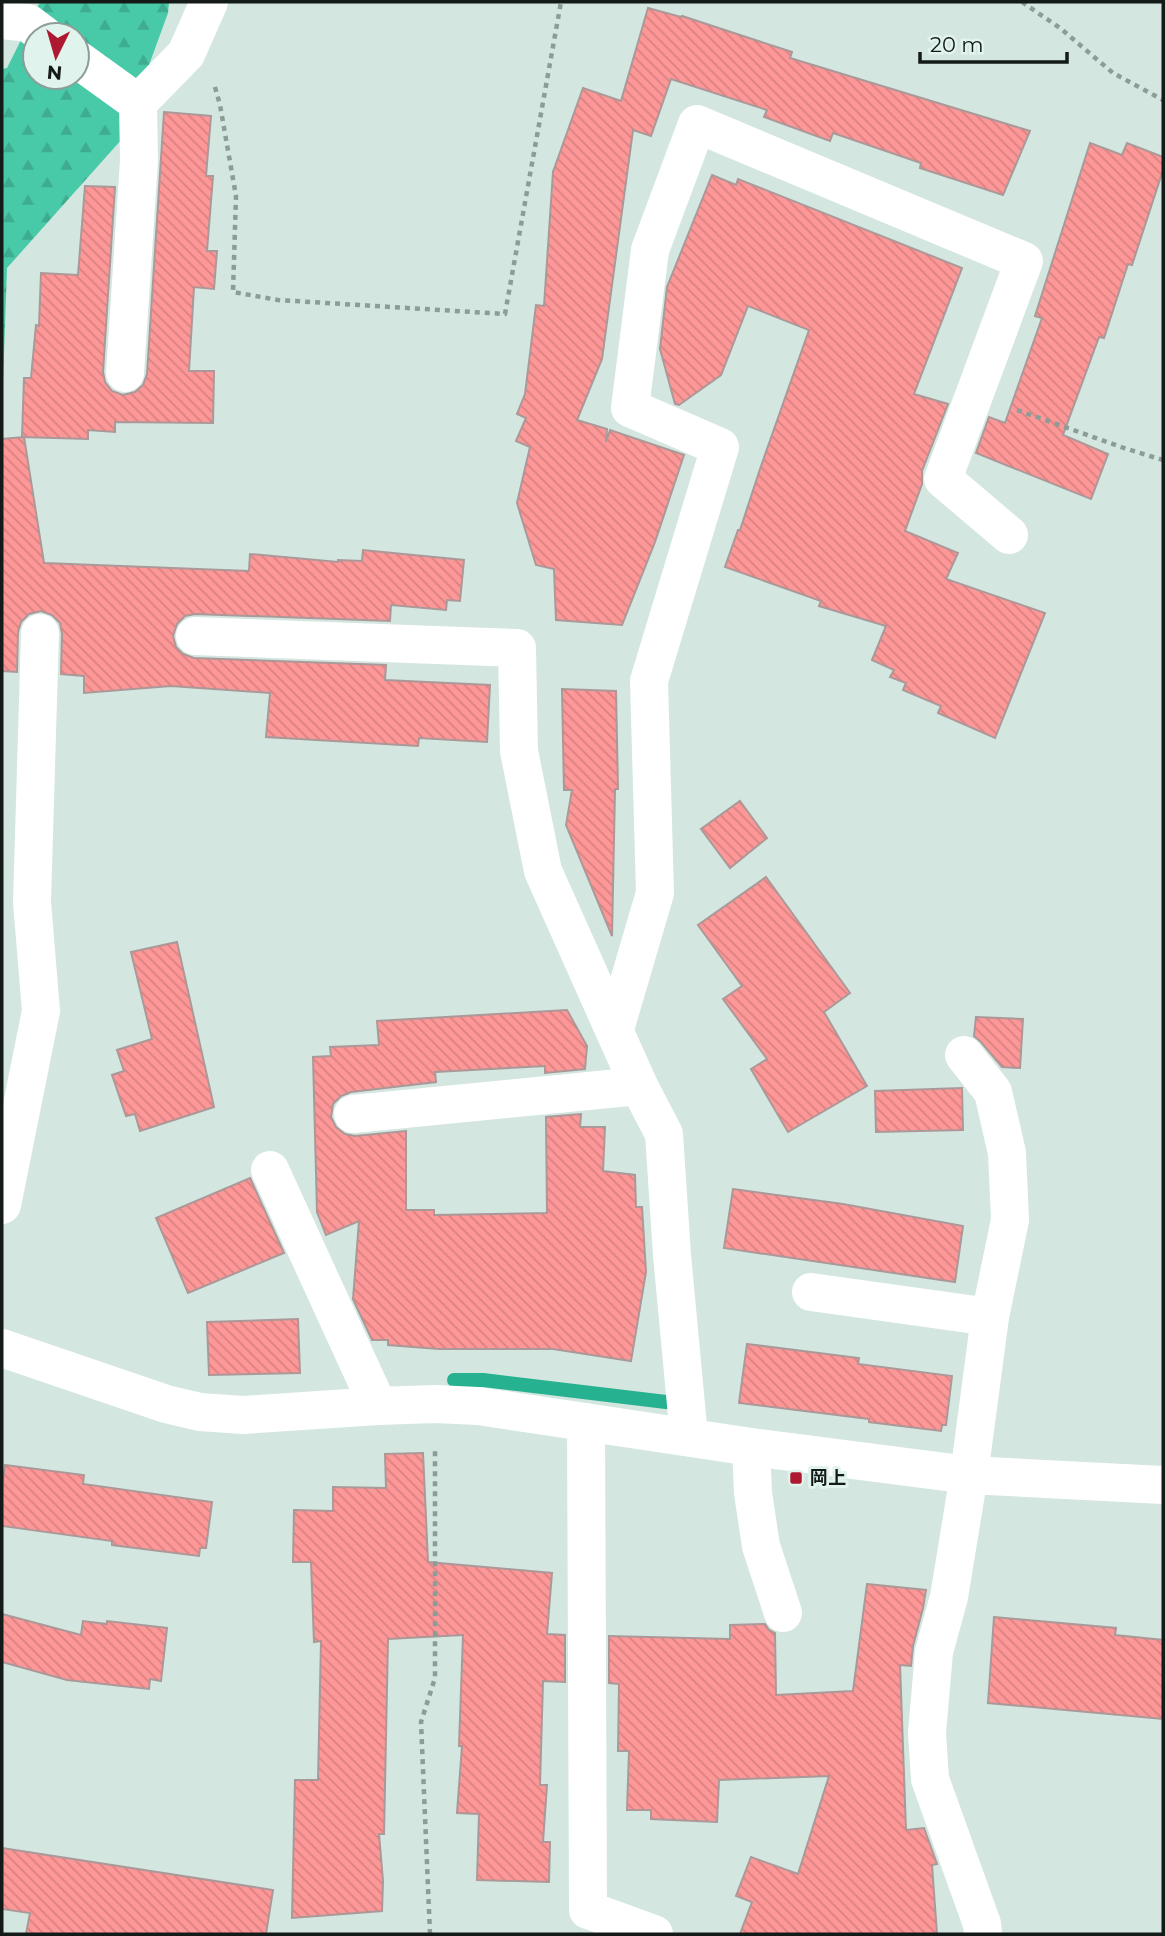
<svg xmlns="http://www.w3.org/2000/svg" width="1165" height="1936" viewBox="0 0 1165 1936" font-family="Montserrat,'Noto Sans JP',sans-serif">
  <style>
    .forest { fill: url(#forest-firs); fill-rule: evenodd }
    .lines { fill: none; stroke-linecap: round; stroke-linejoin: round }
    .stream { stroke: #26b190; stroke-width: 14 }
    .building { fill: url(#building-back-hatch); stroke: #ab9898; stroke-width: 2 }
    .path { stroke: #8d9c97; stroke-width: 4.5; stroke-dasharray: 5 5; stroke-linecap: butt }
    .minor { stroke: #fff; stroke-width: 38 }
    .poi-dot { fill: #ae1931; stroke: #e0f3ec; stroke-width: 2.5 }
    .labels { text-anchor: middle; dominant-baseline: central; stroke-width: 6; stroke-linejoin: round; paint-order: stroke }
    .poi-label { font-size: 18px; font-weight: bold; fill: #131a18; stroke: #e0f3ec; text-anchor: start }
  </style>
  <defs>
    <pattern id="forest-firs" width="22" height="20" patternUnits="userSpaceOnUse" patternTransform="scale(1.75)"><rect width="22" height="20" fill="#48c9a7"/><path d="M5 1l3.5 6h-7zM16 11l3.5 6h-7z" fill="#3eac8f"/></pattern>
    <pattern id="building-back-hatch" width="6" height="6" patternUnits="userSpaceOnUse" patternTransform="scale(1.75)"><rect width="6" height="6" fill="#fe9797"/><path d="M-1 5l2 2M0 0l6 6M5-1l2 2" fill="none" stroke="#d98281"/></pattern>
  </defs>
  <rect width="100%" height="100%" fill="#d3e6df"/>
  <!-- forest -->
  <path class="forest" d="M 40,2 L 169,2 L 168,13 L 122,139 L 7,268 L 2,411 L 2,69 L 7,68 ZM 35,35 L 77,35 L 77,77 L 35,77 Z"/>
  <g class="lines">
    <!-- stream -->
    <polyline class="stream" points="454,1380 483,1380 666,1402"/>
  </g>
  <!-- building -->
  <g class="building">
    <polygon points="648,8 681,17 682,16 792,52 790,58 1030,131 1003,195 920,168 921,163 833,133 830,141 764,117 767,110 671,79 651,136 633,130 602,359 577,420 607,429 606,442 610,430 684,455 655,542 622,625 556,620 554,569 536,565 517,503 530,447 516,441 526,418 517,414 525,394 536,305 544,306 553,172 583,88 621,101"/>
    <polygon points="164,112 211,116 206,176 213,176 207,251 217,251 214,289 194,287 189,371 214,371 213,423 115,422 115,432 88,430 88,439 22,437 24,378 31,378 36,325 39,326 41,273 78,275 85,186 115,187 103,372 105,382 112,391 123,395 135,392 143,385 147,374"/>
    <polygon points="1090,143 1122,155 1127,143 1163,157 1163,170 1132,265 1128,264 1104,338 1099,337 1063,435 1108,454 1091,499 976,453 989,417 1005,423 1042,318 1035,316"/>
    <polygon points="712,175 736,185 738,179 962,268 914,394 948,404 922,471 922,484 905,531 958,553 946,579 1045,613 995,738 938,713 941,706 903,690 906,683 890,677 894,670 872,660 886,626 819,606 821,601 725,567 738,530 740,530 760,469 809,330 748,306 721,375 679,405 675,404 660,349 667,287"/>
    <polygon points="24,437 44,563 249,571 250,554 338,562 338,560 362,561 363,550 464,560 460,601 447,600 446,610 391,605 390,621 195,614 185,616 177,624 173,636 176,647 183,654 194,658 386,665 385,680 490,685 487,742 419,738 418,746 266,737 270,693 171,686 84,693 84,676 61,674 62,634 60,623 52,615 41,611 29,614 21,622 18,632 17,672 2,671 2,439"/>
    <polygon points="562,689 616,691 618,789 615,789 612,936 566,825 572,790 564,790"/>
    <polygon points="740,801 767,838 730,868 701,829"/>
    <polygon points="766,877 850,993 824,1012 867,1086 788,1132 751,1069 767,1059 723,999 742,986 698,925"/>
    <polygon points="177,942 214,1107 140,1131 135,1114 126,1116 112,1075 124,1071 117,1050 152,1039 131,952"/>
    <polygon points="567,1010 587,1046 585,1069 545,1073 545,1066 435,1072 436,1082 351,1092 341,1096 333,1104 331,1117 336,1127 345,1134 355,1136 406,1131 406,1210 434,1210 434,1215 547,1213 546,1117 581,1114 580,1127 605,1127 603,1171 635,1175 636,1207 642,1207 646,1272 631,1361 553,1349 439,1349 388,1345 388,1340 372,1340 353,1299 359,1221 326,1235 317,1212 313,1057 331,1056 330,1047 379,1045 377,1021"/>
    <polygon points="976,1017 1023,1019 1020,1068 1002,1067 981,1042 974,1036"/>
    <polygon points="962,1088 963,1130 876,1132 875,1091"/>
    <polygon points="250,1178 284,1253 188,1293 156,1218"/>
    <polygon points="733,1189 843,1204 963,1226 955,1282 724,1248"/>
    <polygon points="298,1319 300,1373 209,1375 207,1322"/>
    <polygon points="747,1344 859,1358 858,1364 952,1376 946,1425 942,1425 941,1431 869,1422 869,1419 739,1403"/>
    <polygon points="423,1453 428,1562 552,1573 547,1634 565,1635 565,1682 543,1681 540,1785 547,1785 543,1842 550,1842 549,1882 477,1880 479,1814 457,1813 462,1746 459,1746 463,1635 388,1639 384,1834 379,1834 383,1881 382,1911 292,1918 295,1780 318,1780 321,1641 314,1642 311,1562 293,1562 294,1510 333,1511 333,1487 386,1488 385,1454"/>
    <polygon points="5,1465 84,1475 83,1484 212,1502 206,1548 200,1548 199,1556 112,1545 112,1541 2,1526 2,1487"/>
    <polygon points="867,1584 926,1590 923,1608 913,1646 911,1666 900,1665 906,1830 924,1828 937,1864 932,1865 937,1934 740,1934 752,1902 736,1896 751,1857 798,1874 829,1776 719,1780 717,1822 651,1819 651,1810 627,1810 629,1751 618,1751 619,1684 609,1683 609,1636 730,1639 730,1625 765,1624 769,1630 775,1633 776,1695 853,1691"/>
    <polygon points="2,1614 81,1635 83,1621 107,1624 107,1621 167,1628 161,1681 150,1679 149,1689 67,1680 2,1662"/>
    <polygon points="994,1617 1116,1628 1115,1635 1163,1640 1163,1719 988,1703"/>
    <polygon points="2,1848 273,1890 266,1934 26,1934 30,1913 2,1909"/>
  </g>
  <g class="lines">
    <!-- path -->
    <g class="path">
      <polyline points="1022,2 1060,28 1113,73 1163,100"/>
      <polyline points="215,87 220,105 236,196 233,292 278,300 505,314 561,2"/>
      <polyline points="1017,410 1124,448 1163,460"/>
      <polyline points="430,1934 421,1722 435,1678 435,1447"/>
    </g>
    <!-- minor -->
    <g class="minor">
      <polyline points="2,20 28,23 44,35"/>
      <polyline points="77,59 138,103"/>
      <polyline points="125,373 139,161 138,103 186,54 209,2"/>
      <polyline points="195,636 517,648 519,751 543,871 639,1086 664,1134 672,1255 689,1437"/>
      <polyline points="615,1029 655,893 649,681 720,447 630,408 650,250 697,124 1024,261 943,479 1009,535"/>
      <polyline points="964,1055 993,1092 1007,1153 1010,1220 990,1317"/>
      <polyline points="353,1114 639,1086"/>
      <polyline points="270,1170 378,1406"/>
      <polyline points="2,1205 41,1011 32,902 40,633"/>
      <polyline points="811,1292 990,1317 969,1475 949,1597 934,1652 927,1733 930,1779 982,1924 983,1934"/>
      <polyline points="2,1348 166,1404 200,1412 243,1415 378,1406 435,1404 478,1406 751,1447 969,1475 1163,1485"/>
      <polyline points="586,1422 588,1910 654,1934"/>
      <polyline points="751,1447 753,1493 761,1546 783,1613"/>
    </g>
  </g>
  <!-- markers -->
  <rect class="poi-dot" x="789" y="1471" width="14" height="14" rx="3.5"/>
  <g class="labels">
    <!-- poi labels -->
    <g class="poi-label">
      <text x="810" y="1478">岡上</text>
    </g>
  </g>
  <!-- border -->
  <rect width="1165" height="1936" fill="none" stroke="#131a18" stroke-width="7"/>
  <!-- north arrow -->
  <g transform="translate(56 56) rotate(185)"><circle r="33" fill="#e0f3ec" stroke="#8e9c97" stroke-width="2"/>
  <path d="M0-5L12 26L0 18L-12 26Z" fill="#ae1931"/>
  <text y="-10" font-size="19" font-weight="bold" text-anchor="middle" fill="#131a18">N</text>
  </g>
  <!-- scale -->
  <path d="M920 52v10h147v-10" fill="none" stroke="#131a18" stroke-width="3.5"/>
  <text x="930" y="52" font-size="21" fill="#131a18" stroke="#e0f3ec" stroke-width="5" paint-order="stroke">20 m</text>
</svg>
